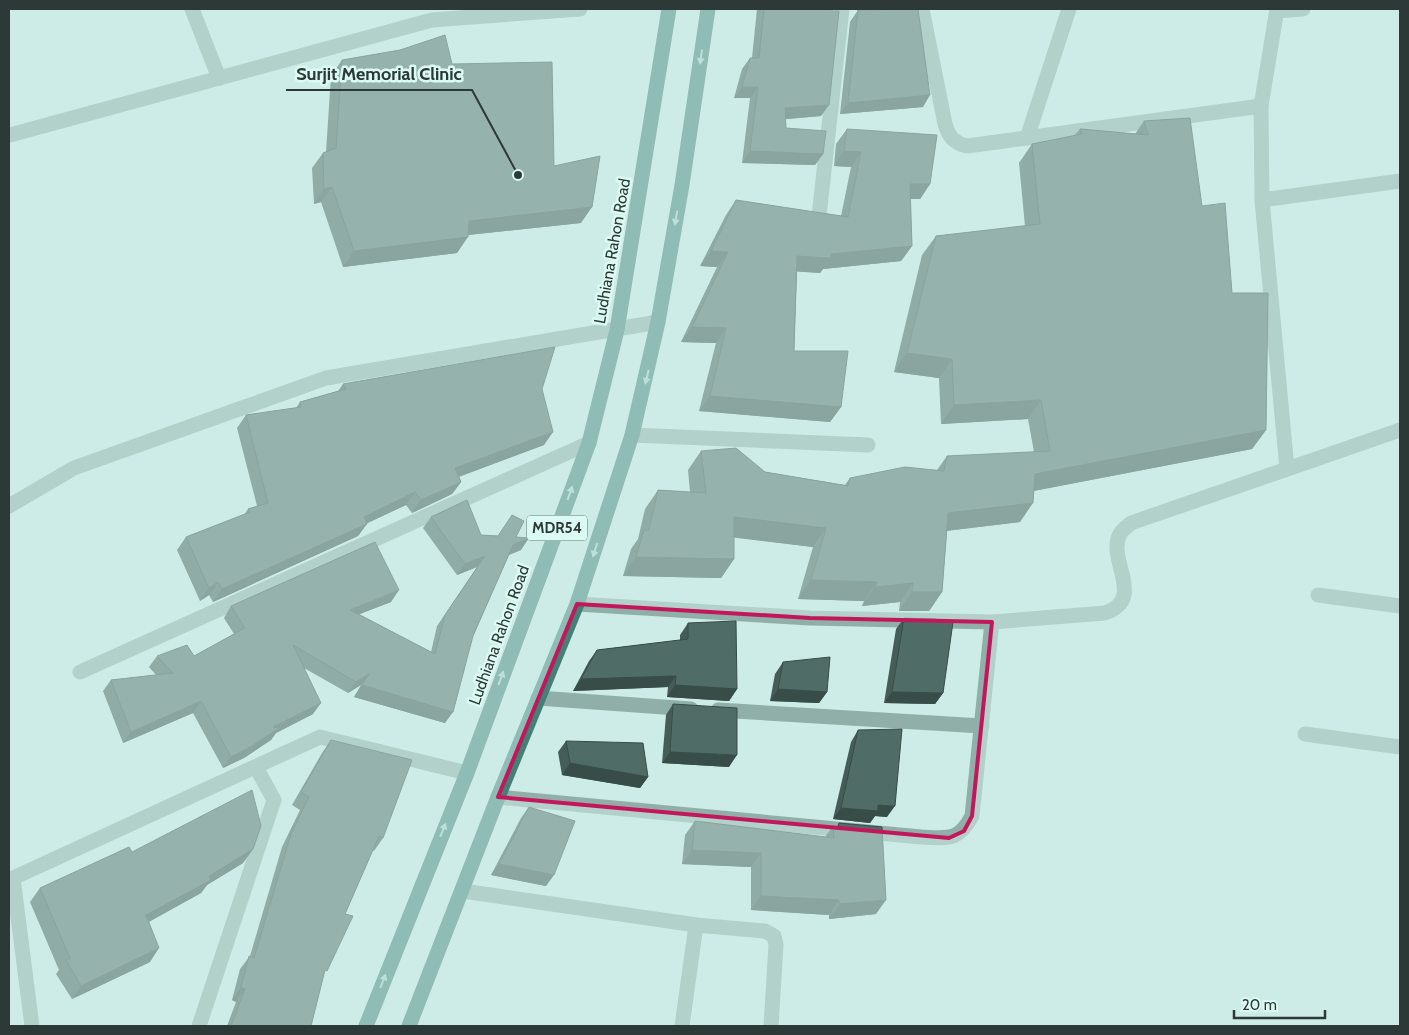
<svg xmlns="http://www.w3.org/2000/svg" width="1409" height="1035" viewBox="0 0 1409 1035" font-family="Cabin,sans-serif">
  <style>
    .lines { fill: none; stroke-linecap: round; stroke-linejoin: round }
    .street { stroke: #90afa9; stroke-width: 15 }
    .primary { stroke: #438177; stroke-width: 15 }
    .wall { fill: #455d59 }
    .shaded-wall { fill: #384c48 }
    .building { fill: #506c67; stroke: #384c48 }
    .oneway { fill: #a6d0c8 }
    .marked { fill: none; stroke: #c2185b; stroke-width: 4; stroke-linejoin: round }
    .labels { text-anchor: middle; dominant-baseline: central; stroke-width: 5; stroke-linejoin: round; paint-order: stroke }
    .shield { fill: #dbfaf4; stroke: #617370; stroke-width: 1 }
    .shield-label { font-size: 15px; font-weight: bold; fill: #2d3937 }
    .street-label { font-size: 16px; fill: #2d3937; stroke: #dbfaf4 }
    .leader { fill: none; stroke: #2d3937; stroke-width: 2 }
    .callout-dot { fill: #2d3937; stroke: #dbfaf4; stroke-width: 2 }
    .callout-label { font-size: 18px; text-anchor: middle; font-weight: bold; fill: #2d3937; stroke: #dbfaf4; stroke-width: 5; stroke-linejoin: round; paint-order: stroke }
  </style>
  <rect width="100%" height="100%" fill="#ceece7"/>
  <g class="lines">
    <!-- street -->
    <g class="street">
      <polyline points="192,9 219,78"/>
      <path d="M 922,9 L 945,124 C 949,137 954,143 967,146 L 1261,106"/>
      <polyline points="1277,9 1261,106 1262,200 1400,181"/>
      <polyline points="1277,11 1303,9"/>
      <polyline points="10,135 432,20 580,9"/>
      <polyline points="1027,138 1069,9"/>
      <polyline points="1262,200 1287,469"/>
      <polyline points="819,216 842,9"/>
      <polyline points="632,435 868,445"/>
      <polyline points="9,506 74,468 326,378 658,322"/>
      <polyline points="1318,595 1400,606"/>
      <path d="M 577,604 L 810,618 L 992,622 L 1105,613 C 1147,599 1106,559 1120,534 C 1122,530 1128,526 1131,523 L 1400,430"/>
      <polyline points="80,672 589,443"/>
      <polyline points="538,698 691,709"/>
      <polyline points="718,710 982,726"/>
      <polyline points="1305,734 1400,747"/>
      <path d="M 498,797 L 921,837 C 948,838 958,842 972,816 L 992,622"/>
      <polyline points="463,891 696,925 765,931 774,936 776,945 771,1026"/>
      <polyline points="32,1026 13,878 320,737 467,773"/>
      <polyline points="199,1026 274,800 256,767"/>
      <polyline points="682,1026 696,925"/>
    </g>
    <!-- primary -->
    <g class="primary">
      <polyline points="366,1026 467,773 589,443 617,330 669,9"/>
      <polyline points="409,1026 498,797 577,604 632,435 658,322 682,185 708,9"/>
    </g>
  </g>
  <!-- wall -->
  <g class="wall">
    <polygon points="757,9 832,9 821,116 785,119 786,128 823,154 815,165 742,163 750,98 734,98 742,69 750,58 752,58"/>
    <polygon points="858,10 923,107 840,114 850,22"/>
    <polygon points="342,60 452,64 554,166 581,223 468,235 457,253 343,267 321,202 314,204 312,168 323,153 326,152 331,76"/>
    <polygon points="1144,121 1202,206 1232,293 1266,430 1252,449 1034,491 1020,522 947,531 942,592 929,611 899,611 900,602 862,606 864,601 798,599 813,547 734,537 734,559 721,578 623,576 631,549 638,539 645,509 658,490 690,492 688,470 701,451 765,472 845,485 850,478 937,470 947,456 1034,452 1028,419 941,424 939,378 894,372 922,255 936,236 1025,226 1019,163 1032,144 1074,136 1080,129 1135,134"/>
    <polygon points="847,129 930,184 920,199 910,199 912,246 901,261 823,269 820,273 797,271 794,351 841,407 830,422 699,411 716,343 681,342 717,267 700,266 726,215 736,200 841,216 851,167 834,166 836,144"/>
    <polygon points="343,384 542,389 544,445 459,477 461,482 452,494 412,513 406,505 367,523 358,536 213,602 209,595 200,601 177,550 186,537 244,515 248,509 257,506 237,428 246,415 296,408 300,402 338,391"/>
    <polygon points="431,517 481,535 516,537 521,550 509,555 473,636 445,723 354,697 361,685 348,693 304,668 313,714 276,733 271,740 244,758 223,768 193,713 123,743 103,691 111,680 156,675 149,667 157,656 194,656 234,634 224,618 231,606 391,602 359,614 431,652 437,626 477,567 457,575 423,528"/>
    <polygon points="904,618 943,693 935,704 884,703 896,629"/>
    <polygon points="688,623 737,689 729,701 667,697 668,687 573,691 589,661 597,650 680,640 680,635"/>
    <polygon points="783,662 827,692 819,703 770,701 775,674"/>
    <polygon points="673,704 729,767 662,763 666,715"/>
    <polygon points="858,730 887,817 875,816 870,823 833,819 851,742"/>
    <polygon points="331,740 383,838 374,851 373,850 345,914 323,976 311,1026 227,1026 236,1002 232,1000 240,969 250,956 282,847 300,810 292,805 322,753"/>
    <polygon points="566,741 648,777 640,788 562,775 558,752"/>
    <polygon points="529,807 546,886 491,875 521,818"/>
    <polygon points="695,821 825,837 833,826 837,827 839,823 876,914 829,919 829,915 751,910 751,867 682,864 685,835"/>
    <polygon points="253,849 243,863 207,885 201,893 149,922 150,962 72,999 56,974 59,970 30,902 40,888 132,852"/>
  </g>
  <!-- shaded-wall -->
  <g class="shaded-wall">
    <polygon points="742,87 758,87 750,98 734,98"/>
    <polygon points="930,95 923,107 840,114 848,103"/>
    <polygon points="829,105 821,116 777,120 785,108"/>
    <polygon points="750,151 823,154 815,165 742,163"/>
    <polygon points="844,151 861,152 851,167 834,166"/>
    <polygon points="910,184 930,184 920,199 899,199"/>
    <polygon points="332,187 321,202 314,204 324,189"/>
    <polygon points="592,207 581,223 458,236 469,221"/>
    <polygon points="468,237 457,253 343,267 354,251"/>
    <polygon points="912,246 901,261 823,269 820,273 787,271 797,256 831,254"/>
    <polygon points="711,251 728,252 717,267 700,266"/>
    <polygon points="692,327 726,328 716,343 681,342"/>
    <polygon points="907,353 952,359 939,378 894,372"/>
    <polygon points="710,396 841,407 830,422 699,411"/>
    <polygon points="1041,400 1028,419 941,424 954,405"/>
    <polygon points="1266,430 1252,449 1022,493 1035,474"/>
    <polygon points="553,432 544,445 446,481 455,468"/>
    <polygon points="461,482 452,494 412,513 421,500"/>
    <polygon points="415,492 406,505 355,529 367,524 358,536 213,602 222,589 364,517"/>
    <polygon points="1033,503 1020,522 935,532 948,513"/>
    <polygon points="734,517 826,528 813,547 721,536"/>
    <polygon points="529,538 521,550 505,556 513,545"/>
    <polygon points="485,556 477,567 457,575 465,564"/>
    <polygon points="636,557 734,559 721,578 623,576"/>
    <polygon points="811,580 877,582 864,601 798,599"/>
    <polygon points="218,582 209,595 200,601 209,588"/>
    <polygon points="913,583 900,602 862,606 875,587"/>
    <polygon points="399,590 391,602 342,621 350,610"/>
    <polygon points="912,592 942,592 929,611 899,611"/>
    <polygon points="369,674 361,685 348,693 356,682"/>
    <polygon points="676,676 668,687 573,691 581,679"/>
    <polygon points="362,685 453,712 445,723 354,697"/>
    <polygon points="675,685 737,689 729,701 667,697"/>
    <polygon points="778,689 827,692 819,703 770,701"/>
    <polygon points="892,692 943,693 935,704 884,703"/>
    <polygon points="201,701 193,713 123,743 131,732"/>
    <polygon points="321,703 313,714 276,733 271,740 244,758 223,768 231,757 273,727"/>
    <polygon points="670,752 737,755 729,767 662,763"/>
    <polygon points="570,763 648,777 640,788 562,775"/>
    <polygon points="878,805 895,806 887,817 875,816 870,823 833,819 841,808"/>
    <polygon points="253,849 243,863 207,885 201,893 137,928 146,915"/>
    <polygon points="692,850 761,853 751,867 682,864"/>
    <polygon points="499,864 554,875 546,886 491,875"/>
    <polygon points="761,896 839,900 829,915 751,910"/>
    <polygon points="886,900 876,914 829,919 840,904"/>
    <polygon points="159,948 150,962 72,999 81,986"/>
    <polygon points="241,987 245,989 236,1002 232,1000"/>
  </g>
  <!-- building -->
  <g class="building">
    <polygon points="764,9 832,9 832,11 839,11 829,105 785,108 786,128 826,131 823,154 750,151 758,87 742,87 750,58 759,58"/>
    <polygon points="918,9 930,95 848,103 858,10"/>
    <polygon points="445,35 452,64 552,62 554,166 600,156 592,207 469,221 468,237 354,251 332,187 324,189 323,153 336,148 342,60 400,50"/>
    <polygon points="1190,118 1202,206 1225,203 1232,293 1268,293 1266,430 1035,474 1033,503 948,513 942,592 912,592 913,583 875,587 877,582 811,580 826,528 734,517 734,559 636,557 644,530 649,530 658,490 706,493 701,451 736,448 765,472 848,486 850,478 905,467 944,471 947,456 1050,451 1041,400 954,405 952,359 907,353 936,236 1040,224 1032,144 1082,134 1080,129 1148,135 1144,121"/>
    <polygon points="847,129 937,135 930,184 910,184 912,246 831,254 831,258 797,256 794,351 848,351 841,407 710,396 726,328 692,327 728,252 711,251 736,200 848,217 861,152 844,151"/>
    <polygon points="555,347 542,389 553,432 455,468 461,482 421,500 415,492 364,517 367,524 222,589 218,582 209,588 186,537 250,512 248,509 268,503 246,415 301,407 300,402 346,389 343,384"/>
    <polygon points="467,500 481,535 498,536 512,515 524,521 516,537 529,538 513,545 473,636 453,712 362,685 369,674 356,682 293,645 321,703 273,727 279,728 252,746 231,757 201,701 131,732 111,680 173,673 157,656 187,645 194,656 245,628 231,606 375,542 399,590 350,610 435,654 445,615 485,556 465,564 431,517"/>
    <polygon points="904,618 936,619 936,621 953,622 943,693 892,692"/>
    <polygon points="736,621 737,689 675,685 676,676 581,679 597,650 688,639 688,623"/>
    <polygon points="830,657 827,692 778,689 783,662"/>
    <polygon points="673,704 737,708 737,755 670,752"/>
    <polygon points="902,729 895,806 878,805 878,811 841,808 858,730"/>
    <polygon points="331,740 412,760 383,838 379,836 345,914 353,916 327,971 325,970 311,1026 231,1026 245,989 241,987 249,956 254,958 291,834 309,797 301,792"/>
    <polygon points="566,741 643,743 648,777 570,763"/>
    <polygon points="252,790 261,826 253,849 209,876 211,880 146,915 159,948 81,986 66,960 70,958 40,888 129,847 132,852"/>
    <polygon points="529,807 575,821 554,875 499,864"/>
    <polygon points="695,821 834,838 833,826 838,828 839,823 882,827 886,900 840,904 839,900 761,896 761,853 692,850"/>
  </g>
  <!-- one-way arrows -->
  <defs><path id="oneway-solid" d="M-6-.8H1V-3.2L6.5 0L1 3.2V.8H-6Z" transform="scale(1.25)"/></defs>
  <g class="oneway">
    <use href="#oneway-solid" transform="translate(701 57) rotate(98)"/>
    <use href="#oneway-solid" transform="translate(676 218) rotate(100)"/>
    <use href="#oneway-solid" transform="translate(647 377) rotate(103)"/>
    <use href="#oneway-solid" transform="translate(570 493) rotate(-70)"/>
    <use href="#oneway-solid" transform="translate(595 550) rotate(108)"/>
    <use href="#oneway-solid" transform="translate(501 678) rotate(-70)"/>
    <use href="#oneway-solid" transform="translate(443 830) rotate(-68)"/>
    <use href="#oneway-solid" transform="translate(383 981) rotate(-69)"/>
  </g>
  <!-- marked area -->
  <path d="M0 0H1409V1035H0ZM 577,604 L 810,618 L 992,622 L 972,816 L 964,831 L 949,838 L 498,797 Z" fill="#ceece7" fill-opacity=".55" fill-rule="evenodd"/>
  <path class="marked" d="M 577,604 L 810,618 L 992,622 L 972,816 L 964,831 L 949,838 L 498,797 Z"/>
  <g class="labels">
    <!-- shield labels -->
    <rect class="shield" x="527" y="515.5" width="60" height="25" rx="4"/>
    <g class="shield-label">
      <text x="557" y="528">MDR54</text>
    </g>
    <!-- street labels -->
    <g class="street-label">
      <text transform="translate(612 251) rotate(-80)">Ludhiana Rahon Road</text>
      <text transform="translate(499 635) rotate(-70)">Ludhiana Rahon Road</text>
    </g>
  </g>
  <!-- callouts -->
  <path class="leader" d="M518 175L472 90H286"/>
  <circle class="callout-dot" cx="518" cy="175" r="5"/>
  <g class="callout-label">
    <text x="379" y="80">Surjit Memorial Clinic</text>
  </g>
  <!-- border -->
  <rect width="1409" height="1035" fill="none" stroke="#2d3937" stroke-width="20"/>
  <!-- scale -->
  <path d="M1234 1010v8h91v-8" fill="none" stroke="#2d3937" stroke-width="2.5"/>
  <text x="1242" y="1010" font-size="15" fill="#2d3937" stroke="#dbfaf4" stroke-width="4" paint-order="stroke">20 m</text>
</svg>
